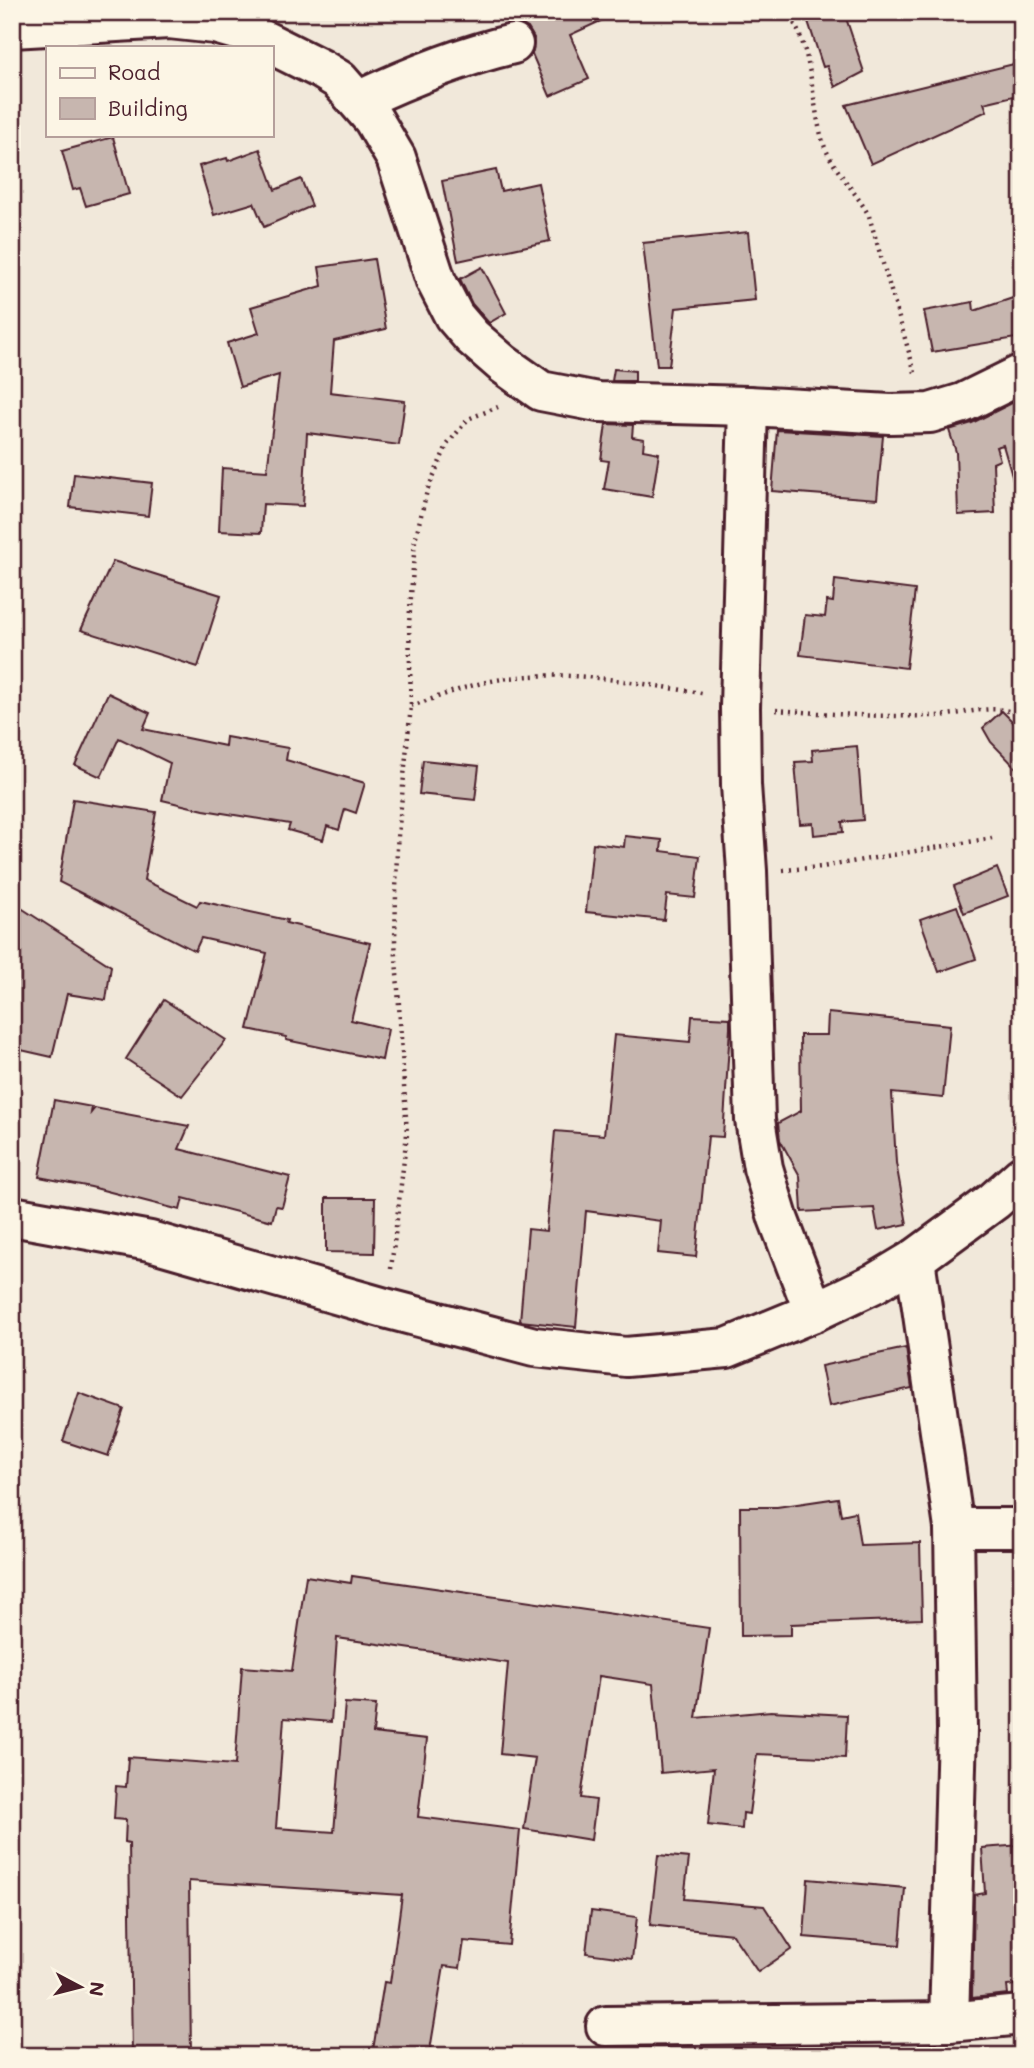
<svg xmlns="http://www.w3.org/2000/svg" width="1034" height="2068" viewBox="0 0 1034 2068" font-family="Mali,sans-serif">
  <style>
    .building { fill: #c7b6af; stroke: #4a1f2b; stroke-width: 2 }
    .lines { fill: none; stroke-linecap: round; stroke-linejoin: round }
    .minor-casing { stroke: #4a1f2b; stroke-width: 44 }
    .path { stroke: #4a1f2b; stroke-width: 4.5; stroke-dasharray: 2 5; stroke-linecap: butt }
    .minor { stroke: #fcf5e5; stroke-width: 38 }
  </style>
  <rect width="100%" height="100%" fill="#f1e8da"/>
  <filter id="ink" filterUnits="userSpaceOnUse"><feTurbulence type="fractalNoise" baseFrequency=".0143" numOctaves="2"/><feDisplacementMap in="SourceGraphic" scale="14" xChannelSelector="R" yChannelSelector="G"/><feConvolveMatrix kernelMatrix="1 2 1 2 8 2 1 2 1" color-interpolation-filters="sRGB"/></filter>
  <g filter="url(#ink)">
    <!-- building -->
    <g class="building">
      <polygon points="514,12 620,12 570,35 589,79 550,96 532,54 534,38 528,28 519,23"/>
      <polygon points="805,12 844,12 864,72 835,87 827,66 823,67"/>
      <polygon points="1022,62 1022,94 984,103 987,111 871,164 846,105"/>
      <polygon points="113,137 129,194 86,206 80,188 73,190 62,151"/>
      <polygon points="260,149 275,190 301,179 312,206 264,227 254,203 214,215 199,166 227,158 228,161"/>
      <polygon points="496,170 501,191 538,183 550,241 458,261 442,181"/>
      <polygon points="748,232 755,300 676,308 669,366 657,366 643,243"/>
      <polygon points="374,259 386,329 334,341 330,392 405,401 399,445 307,433 303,506 263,504 261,533 219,531 222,468 267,471 279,375 240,387 227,343 259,333 251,307 322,286 319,267"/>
      <polygon points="482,267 506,313 489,323 472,304 460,279"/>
      <polygon points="1022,295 1022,337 932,352 924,311 973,302 974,311"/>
      <polygon points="614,369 635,371 635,381 612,381"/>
      <polygon points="1022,398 1022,481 1014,483 1003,445 996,447 1000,460 993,463 995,513 958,515 956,452 949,430 972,423"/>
      <polygon points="606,424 633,425 632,437 644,439 643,450 659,453 652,497 604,489 609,461 601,460"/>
      <polygon points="777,430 883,436 877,499 772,491"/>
      <polygon points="74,474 152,483 148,516 70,507"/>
      <polygon points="113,561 221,595 198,667 81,630"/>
      <polygon points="835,580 915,590 906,668 800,655 805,615 825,617 827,601 833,602"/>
      <polygon points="108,693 150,713 143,729 225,746 226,737 288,748 286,760 365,783 356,813 345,809 339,830 327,826 323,840 288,830 290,824 204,810 162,800 170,763 119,738 101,777 75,765"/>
      <polygon points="1002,711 1022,731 1022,774 991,742 983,728"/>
      <polygon points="857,746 863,820 842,822 843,832 814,835 813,823 800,824 795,762 813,761 812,750"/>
      <polygon points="423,760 479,766 475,800 419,794"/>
      <polygon points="73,799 156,812 144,880 197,906 200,901 287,920 286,923 370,943 351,1020 388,1029 382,1060 286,1040 286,1037 248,1029 267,953 201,938 195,951 59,882"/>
      <polygon points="625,836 662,840 661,851 700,856 695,898 667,895 664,920 586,912 593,843 624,847"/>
      <polygon points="997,868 1008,896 964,913 954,886"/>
      <polygon points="12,902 111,966 106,1000 67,994 52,1057 12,1048"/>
      <polygon points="957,906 976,959 939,972 920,919"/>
      <polygon points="164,1000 226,1040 182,1096 126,1059"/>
      <polygon points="828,1013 950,1025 943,1098 892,1093 896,1163 907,1224 878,1230 874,1208 802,1212 800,1176 780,1140 778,1123 801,1111 800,1035 827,1035"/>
      <polygon points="692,1016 730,1018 730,1028 723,1137 708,1136 696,1257 658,1253 661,1221 586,1211 576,1327 520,1321 528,1229 546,1231 555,1131 604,1135 614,1035 690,1042"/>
      <polygon points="54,1100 92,1107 91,1113 95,1108 189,1126 179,1149 290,1177 282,1207 276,1206 272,1221 183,1198 180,1210 91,1187 39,1177"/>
      <polygon points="326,1198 375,1198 374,1253 326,1252"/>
      <polygon points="906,1348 912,1388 829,1406 821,1366"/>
      <polygon points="79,1393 124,1409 108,1456 63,1441"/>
      <polygon points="838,1498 841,1515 855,1512 860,1545 920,1543 922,1619 791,1624 791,1635 741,1636 740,1507 777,1507"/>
      <polygon points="306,1576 351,1583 352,1576 709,1628 696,1718 771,1711 847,1715 845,1758 757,1754 749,1814 743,1813 742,1829 708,1825 714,1768 661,1773 653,1684 599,1676 581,1798 596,1800 591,1840 524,1829 535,1758 500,1754 508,1663 337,1638 331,1722 284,1718 276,1828 334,1832 345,1703 376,1705 373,1733 427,1739 418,1817 520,1830 509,1945 464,1941 460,1968 444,1966 429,2056 372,2056 384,1982 390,1983 402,1895 189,1881 191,2056 132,2056 129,1843 125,1842 126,1820 114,1819 116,1786 126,1787 128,1757 235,1765 242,1667 292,1671"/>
      <polygon points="1022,1845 1022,1984 1007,1986 1008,1994 972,1998 974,1895 985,1893 982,1848"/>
      <polygon points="658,1855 689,1858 684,1899 764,1906 792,1949 758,1972 732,1934 650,1925"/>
      <polygon points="808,1879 905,1888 900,1945 804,1937"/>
      <polygon points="591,1911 637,1917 632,1959 586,1953"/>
    </g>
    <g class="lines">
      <defs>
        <g id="minor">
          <polyline points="12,28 169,19 215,24 253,35 321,69 339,80 373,119 396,158 436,281 454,316 472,337 503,364 541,391 598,402 748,406 890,414 930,413 963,403 1022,374"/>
          <path d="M 358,101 C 409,77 458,57 513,44"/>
          <polyline points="748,406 740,708 741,785 747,871 755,1120 763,1168 778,1218 814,1312"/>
          <polyline points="12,1216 150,1241 385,1308 534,1347 626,1357 727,1348 814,1312 875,1283 915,1259 994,1201 1022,1176"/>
          <polyline points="915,1259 954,1528 957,1730 949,2022"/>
          <polyline points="954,1528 1022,1528"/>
          <polyline points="606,2026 949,2022 1022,2015"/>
        </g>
      </defs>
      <!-- minor casing -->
      <use href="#minor" class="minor-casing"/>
      <!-- path -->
      <g class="path">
        <path d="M 786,12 C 813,42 811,104 823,142 C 832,169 856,191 869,216 L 916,376"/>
        <path d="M 411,706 C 433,699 455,690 478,684 C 552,665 628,682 702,693"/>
        <path d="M 776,710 C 828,714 880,717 932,716 C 963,716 993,701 1022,716"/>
        <polyline points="783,870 822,867 992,838"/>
        <polyline points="391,1269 407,1134 395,941 397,846 411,706 409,624 415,540 427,491 447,445 468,419 498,407"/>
      </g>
      <!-- minor -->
      <use href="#minor" class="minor"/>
    </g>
  </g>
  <!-- margin -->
  <rect width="1034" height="2068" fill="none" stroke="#fcf5e5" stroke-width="42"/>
  <rect x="21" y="21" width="992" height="2026" fill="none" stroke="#4a1f2b" stroke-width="2.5" filter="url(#ink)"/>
  <!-- legend -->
  <rect x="46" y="46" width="228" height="91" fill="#fcf5e5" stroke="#b59f9b" stroke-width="2"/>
  <rect x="60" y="68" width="35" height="10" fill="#fcf5e5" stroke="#b59f9b" stroke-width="2"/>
  <text x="108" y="80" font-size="21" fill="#4a1f2b">Road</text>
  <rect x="60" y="98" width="35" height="21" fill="#c7b6af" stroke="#b59f9b" stroke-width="2"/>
  <text x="108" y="116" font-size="21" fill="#4a1f2b">Building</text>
  <!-- north arrow -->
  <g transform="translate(80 1987) rotate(97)" stroke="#fcf5e5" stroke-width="5" paint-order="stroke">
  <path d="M0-5L12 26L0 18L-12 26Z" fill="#4a1f2b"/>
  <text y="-10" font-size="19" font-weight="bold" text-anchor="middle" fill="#4a1f2b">N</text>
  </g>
</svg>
